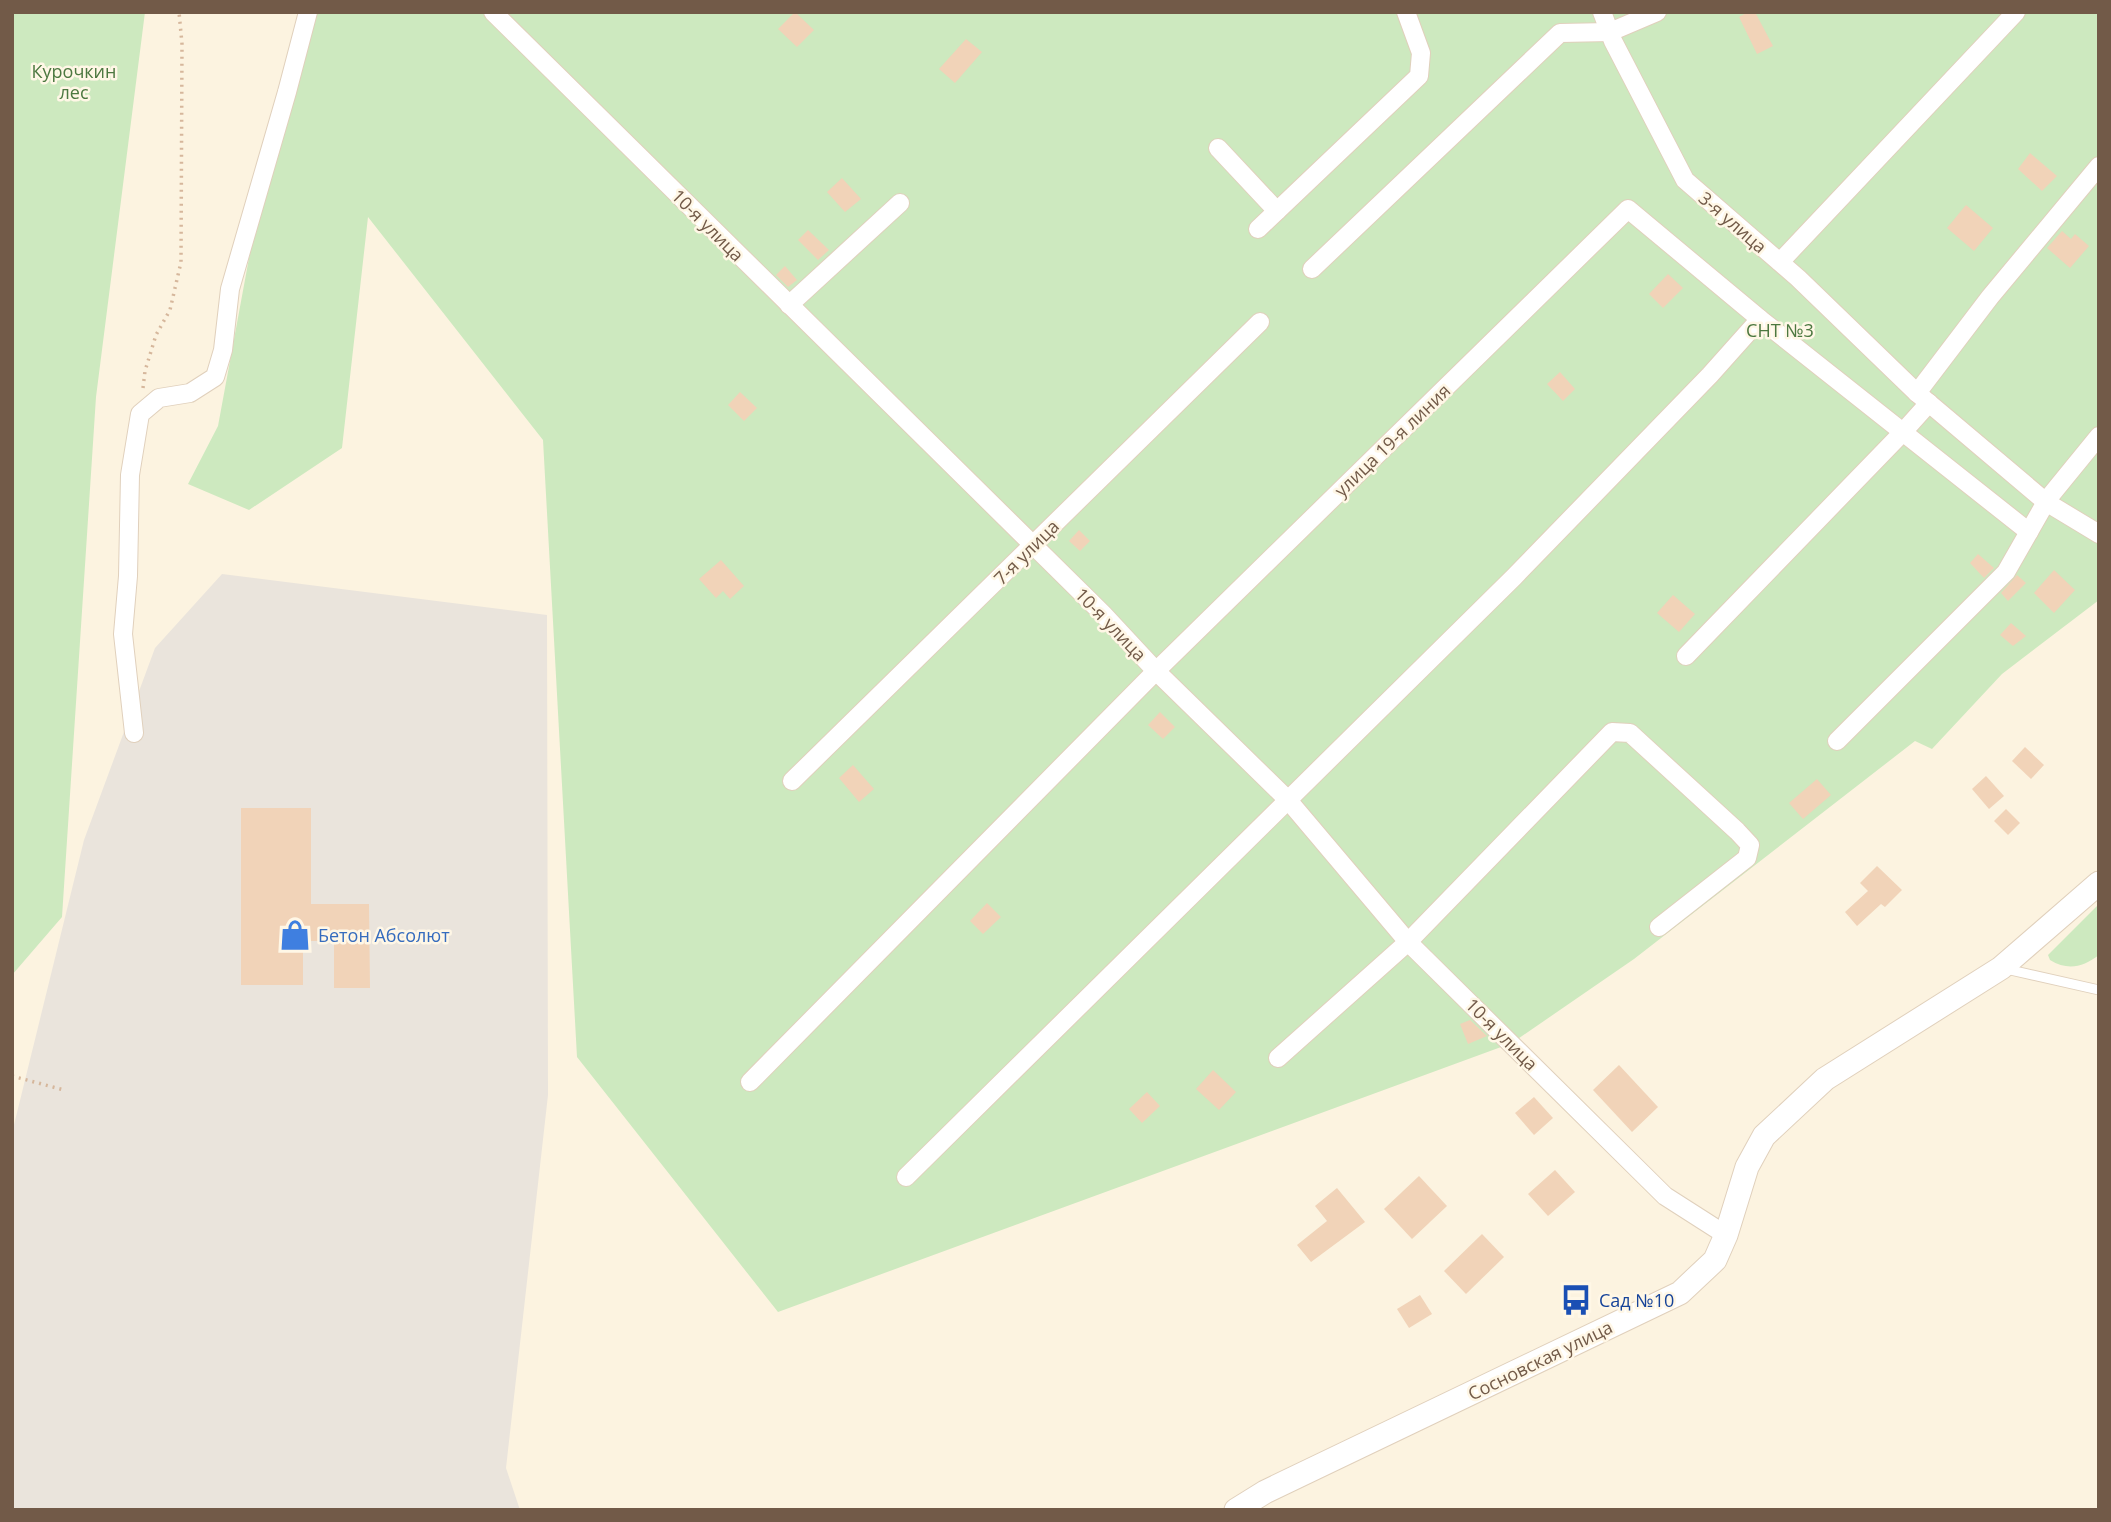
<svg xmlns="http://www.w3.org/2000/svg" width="2111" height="1522" viewBox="0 0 2111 1522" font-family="'Open Sans',sans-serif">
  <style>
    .industrial { fill: #eae4dc }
    .green { fill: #cde9bf }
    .building { fill: #f1d3b8 }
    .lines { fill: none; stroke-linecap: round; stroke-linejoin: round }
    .service-casing { stroke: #e0d0bc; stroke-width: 11 }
    .minor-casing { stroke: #e0d0bc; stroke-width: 20 }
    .tertiary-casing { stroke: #e0d0bc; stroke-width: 25 }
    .path { stroke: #d6b79c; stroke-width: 3.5; stroke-dasharray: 2 5; stroke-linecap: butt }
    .service { stroke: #fff; stroke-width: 9 }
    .minor { stroke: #fff; stroke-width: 18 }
    .tertiary { stroke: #fff; stroke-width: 23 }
    .labels { text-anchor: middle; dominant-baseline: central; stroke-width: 5; stroke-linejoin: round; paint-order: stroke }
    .park-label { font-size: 18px; fill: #4c7840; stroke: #fff7e6 }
    .street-label { font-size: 18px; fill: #725a48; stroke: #fff7e6 }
    .shop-label { font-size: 18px; fill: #366cbe; stroke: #fff7e6; text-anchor: start }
    .transit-label { font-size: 18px; fill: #164399; stroke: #fff7e6; text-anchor: start }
  </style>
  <rect width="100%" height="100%" fill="#fcf3e0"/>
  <!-- industrial -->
  <polygon class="industrial" points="222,574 547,615 548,1095 506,1468 520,1510 12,1510 12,1133 84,840 155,648"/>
  <!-- green -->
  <g class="green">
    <polygon points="12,12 145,12 96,397 62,917 12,975"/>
    <polygon points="306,12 2099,12 2099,600 2002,674 1932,749 1915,741 1634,959 1512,1043 778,1312 577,1057 543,440 368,217 342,448 249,510 188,484 218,426 266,166"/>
    <path d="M 2099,904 L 2099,955 C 2083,967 2068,971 2050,960 L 2048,955 Z"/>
  </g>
  <!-- building -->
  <g class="building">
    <polygon points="795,12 814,30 797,47 778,29"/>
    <polygon points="1748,12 1755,12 1773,46 1757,54 1739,17"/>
    <polygon points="966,39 982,52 955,83 939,69"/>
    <polygon points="2030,153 2057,176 2042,191 2018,169"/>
    <polygon points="842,178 861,199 845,212 827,192"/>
    <polygon points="1966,205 1993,228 1974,251 1947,228"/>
    <polygon points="808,230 829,250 818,260 798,240"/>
    <polygon points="2062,231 2071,239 2075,234 2089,246 2070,268 2047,248"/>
    <polygon points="785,266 797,280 788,287 776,275"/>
    <polygon points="1668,274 1683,288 1663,308 1649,294"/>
    <polygon points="1560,372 1575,389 1563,401 1547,384"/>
    <polygon points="740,392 757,408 744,421 728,405"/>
    <polygon points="1079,530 1090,541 1080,551 1069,541"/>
    <polygon points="1978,554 1994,568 1984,578 1970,563"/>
    <polygon points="721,560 744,586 730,599 723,591 716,598 699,579"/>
    <polygon points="2054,570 2075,590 2054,613 2034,593"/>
    <polygon points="2017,575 2026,583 2008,601 2001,593"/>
    <polygon points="1673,595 1695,614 1679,632 1657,613"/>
    <polygon points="2011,623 2026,636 2013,646 2000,635"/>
    <polygon points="1160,712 1175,727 1163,739 1148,725"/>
    <polygon points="2025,747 2044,765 2031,779 2012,761"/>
    <polygon points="853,765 874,789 859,802 839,778"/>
    <polygon points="1986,776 2004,796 1989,809 1972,789"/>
    <polygon points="1817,779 1831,795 1803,819 1789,803"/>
    <polygon points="241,808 311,808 311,904 369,904 370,988 334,988 334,941 303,941 303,985 241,985"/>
    <polygon points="2006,809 2020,823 2008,835 1994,821"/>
    <polygon points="1877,866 1902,890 1885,907 1881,904 1857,926 1845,912 1868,891 1860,883"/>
    <polygon points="987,903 1001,917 983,934 970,921"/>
    <polygon points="1470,1020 1487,1036 1468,1044 1460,1024"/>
    <polygon points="1619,1065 1658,1107 1632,1132 1593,1090"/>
    <polygon points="1213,1070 1236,1092 1219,1110 1196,1089"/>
    <polygon points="1147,1092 1160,1106 1142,1123 1129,1109"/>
    <polygon points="1534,1097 1553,1118 1534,1135 1515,1113"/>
    <polygon points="1555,1170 1575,1192 1548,1216 1528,1194"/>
    <polygon points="1419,1176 1447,1206 1412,1239 1384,1209"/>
    <polygon points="1337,1188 1365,1222 1311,1262 1297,1245 1327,1221 1315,1206"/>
    <polygon points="1482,1234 1504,1257 1466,1294 1444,1271"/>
    <polygon points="1420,1295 1432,1314 1409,1328 1397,1309"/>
  </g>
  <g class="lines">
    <defs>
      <polyline id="service" points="2006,969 2099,990"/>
      <g id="minor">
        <polyline points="493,12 1103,614 1156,671 1288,800 1408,942 1665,1196 1726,1235"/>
        <polyline points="1602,12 1613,41 1685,180 1798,278 1917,393 2046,502 2099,534"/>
        <polyline points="1218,148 1277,211"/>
        <polyline points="1258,229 1419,76 1421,53 1406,12"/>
        <polyline points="1780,262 2016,12"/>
        <polyline points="1312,269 1560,33 1610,32 1657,12"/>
        <polyline points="789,305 900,203"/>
        <polyline points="1917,393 1990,297 2099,166"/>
        <polyline points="2046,501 2099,436"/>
        <polyline points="1686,656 1903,432 1929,403"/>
        <polyline points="134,733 123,634 128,576 130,475 140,414 159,398 190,393 215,377 223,350 230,289 287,92 308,12"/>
        <polyline points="1837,741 2006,572 2046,502"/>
        <polyline points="792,781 1260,322"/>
        <polyline points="1278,1058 1408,942 1612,732 1630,733 1737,831 1750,845 1747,858 1659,927"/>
        <polyline points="750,1082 1156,671 1628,209 1760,319 2029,532"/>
        <polyline points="906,1177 1514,577 1710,375 1760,319"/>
      </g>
      <polyline id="tertiary" points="1236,1510 1265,1492 1680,1293 1715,1260 1726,1235 1747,1167 1764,1136 1825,1079 2001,968 2099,883"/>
    </defs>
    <!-- service casing -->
    <use href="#service" class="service-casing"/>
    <!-- minor casing -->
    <use href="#minor" class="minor-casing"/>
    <!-- tertiary casing -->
    <use href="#tertiary" class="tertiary-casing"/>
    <!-- path -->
    <g class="path">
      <polyline points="143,388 145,371 156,335 170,310 181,262 182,44 179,12"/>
      <polyline points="12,1076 64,1090"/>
    </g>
    <!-- service -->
    <use href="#service" class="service"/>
    <!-- minor -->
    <use href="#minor" class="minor"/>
    <!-- tertiary -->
    <use href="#tertiary" class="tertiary"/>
  </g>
  <!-- icons -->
  <defs>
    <symbol id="shop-bare" viewBox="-9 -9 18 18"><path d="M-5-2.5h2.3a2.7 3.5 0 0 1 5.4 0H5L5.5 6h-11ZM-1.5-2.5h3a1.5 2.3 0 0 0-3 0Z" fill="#3f7fe0" stroke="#fff7e6" stroke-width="2.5" paint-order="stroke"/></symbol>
    <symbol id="bus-bare" viewBox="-9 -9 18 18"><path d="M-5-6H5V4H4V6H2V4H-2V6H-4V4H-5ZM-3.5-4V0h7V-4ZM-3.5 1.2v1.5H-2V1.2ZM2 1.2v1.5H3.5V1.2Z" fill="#1a4fb4" stroke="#fff7e6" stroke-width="2.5" paint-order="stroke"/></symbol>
  </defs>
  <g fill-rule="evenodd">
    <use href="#shop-bare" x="273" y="913" width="44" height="44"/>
    <use href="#bus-bare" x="1554" y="1278" width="44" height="44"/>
  </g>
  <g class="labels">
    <!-- park labels -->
    <g class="park-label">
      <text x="74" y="71">Курочкин<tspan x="74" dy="21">лес</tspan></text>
      <text x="1780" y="330">СНТ №3</text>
    </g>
    <!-- street labels -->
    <g class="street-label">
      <text transform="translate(1733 222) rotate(41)">3-я улица</text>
      <text transform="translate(708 225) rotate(45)">10-я улица</text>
      <text transform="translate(1392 440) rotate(-44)">улица 19-я линия</text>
      <text transform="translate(1026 552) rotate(-45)">7-я улица</text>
      <text transform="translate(1111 624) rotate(46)">10-я улица</text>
      <text transform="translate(1502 1034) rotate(45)">10-я улица</text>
      <text transform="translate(1540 1360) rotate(-26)">Сосновская улица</text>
    </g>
    <!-- shop labels -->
    <g class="shop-label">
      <text x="318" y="935">Бетон Абсолют</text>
    </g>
    <!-- transit labels -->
    <g class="transit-label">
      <text x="1599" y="1300">Сад №10</text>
    </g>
  </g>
  <!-- border -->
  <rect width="2111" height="1522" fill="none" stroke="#725a48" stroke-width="28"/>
</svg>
